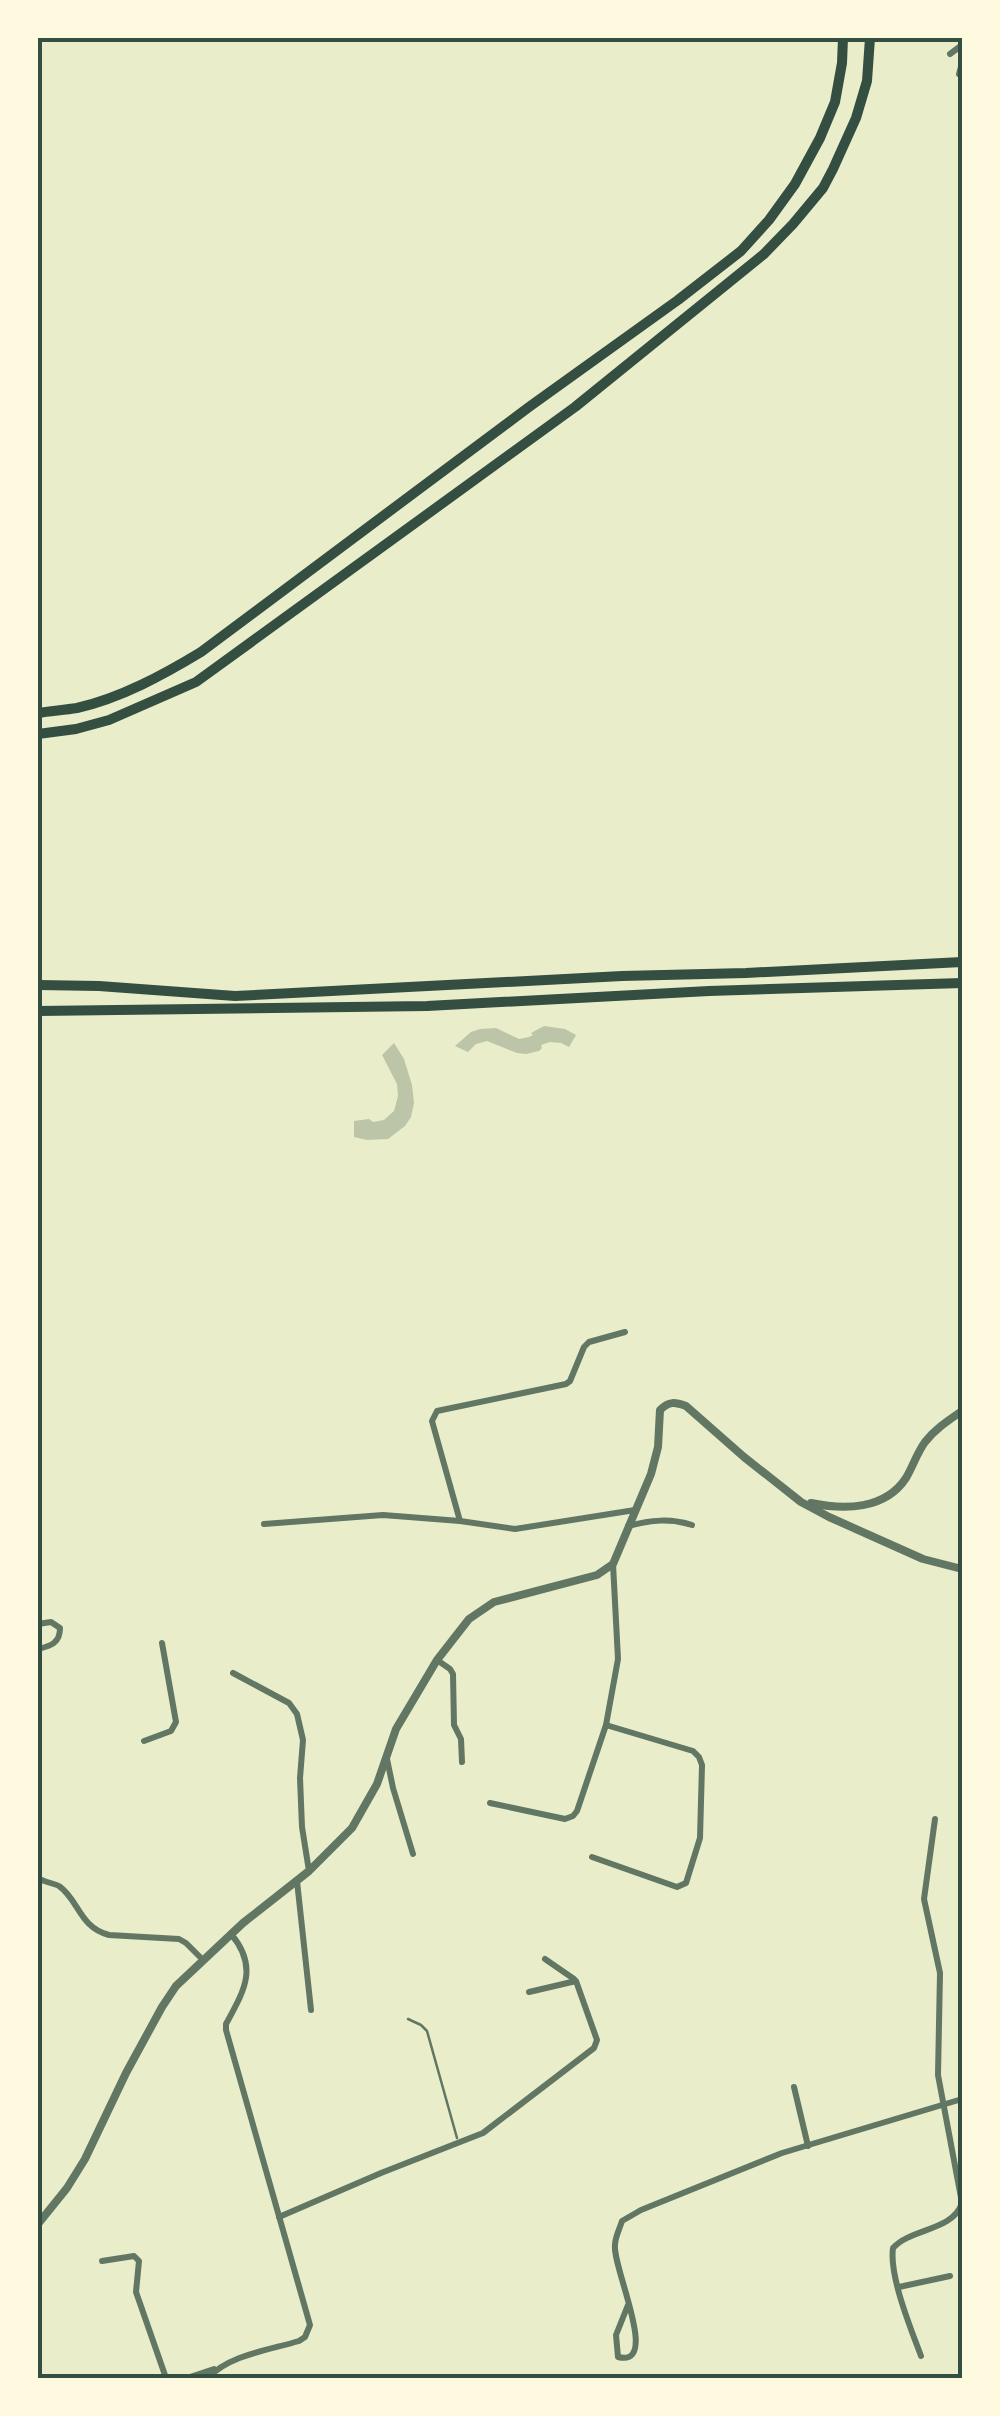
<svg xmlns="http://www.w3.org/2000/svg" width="1000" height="2416" viewBox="0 0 1000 2416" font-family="'Source Sans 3',sans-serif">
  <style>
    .building { fill: #bcc5a7 }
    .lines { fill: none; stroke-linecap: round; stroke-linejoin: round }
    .service { stroke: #617663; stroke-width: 2.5 }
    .minor { stroke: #617663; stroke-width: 6 }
    .tertiary { stroke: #617663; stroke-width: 8 }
    .trunk { stroke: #344e41; stroke-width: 10 }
    .neatline { fill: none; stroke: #344e41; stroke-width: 4 }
  </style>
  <rect width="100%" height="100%" fill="#e9edc9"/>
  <!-- building -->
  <g class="building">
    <polygon points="544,1026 565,1029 576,1035 569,1047 561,1043 550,1042 541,1045 542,1048 539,1051 526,1054 517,1053 487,1041 476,1044 468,1052 455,1046 471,1032 480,1029 496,1028 519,1039 529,1037 533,1035 531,1033"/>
    <polygon points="394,1043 404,1059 412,1085 414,1103 411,1117 405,1126 388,1139 367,1140 354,1137 354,1121 369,1119 373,1122 384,1120 394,1111 398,1096 397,1084 382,1055"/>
  </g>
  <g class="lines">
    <!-- service -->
    <polyline class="service" points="408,2019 421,2025 427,2031 457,2138"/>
    <!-- minor -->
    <g class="minor">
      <polyline points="950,54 962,45"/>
      <polyline points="959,74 962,63"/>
      <polyline points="460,1521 432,1421 437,1411 566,1384 570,1381 584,1347 589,1342 625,1332"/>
      <polyline points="264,1524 383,1515 460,1521 515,1529 635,1510"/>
      <path d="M 628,1526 C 651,1520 670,1518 692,1525"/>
      <path d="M 38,1624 L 51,1622 L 60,1628 C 60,1643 51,1646 38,1649"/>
      <polyline points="437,1660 450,1669 453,1674 454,1725 461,1739 462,1762"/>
      <polyline points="233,1673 289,1703 297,1714 303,1740 300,1778 302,1827 309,1871"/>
      <polyline points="144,1741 171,1731 176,1722 162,1643"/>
      <polyline points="387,1759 393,1788 413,1854"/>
      <polyline points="490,1803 565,1819 573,1816 577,1811 606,1725 618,1659 613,1564"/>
      <polyline points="592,1857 677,1887 686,1883 700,1838 702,1765 699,1757 693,1751 606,1725"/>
      <polyline points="297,1881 311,2010"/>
      <path d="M 38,1882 L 42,1880 C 43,1881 58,1885 59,1886 C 79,1900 79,1927 109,1935 L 179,1939 L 186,1943 L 203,1960"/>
      <polyline points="545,1959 574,1979"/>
      <polyline points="794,2087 808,2146"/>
      <polyline points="279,2217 381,2173 483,2133 594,2048 597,2040 576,1981 529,1992"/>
      <polyline points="102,2261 134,2256 139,2261 136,2292 166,2378"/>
      <polyline points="899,2287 950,2276"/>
      <path d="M 628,2305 L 616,2335 L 618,2357 C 661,2368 612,2267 615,2245 C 615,2237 620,2228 622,2221 L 641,2210 L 782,2153 L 962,2099"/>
      <path d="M 921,2356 C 911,2329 889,2276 893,2248 C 911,2228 953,2231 962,2203 L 938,2075 L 940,1973 L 924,1899 L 935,1819"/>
      <polyline points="187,2378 214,2369"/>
      <path d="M 208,2378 C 229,2355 269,2350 299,2341 L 305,2337 L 310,2325 L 226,2030 L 226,2024 C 244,1991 259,1967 231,1934"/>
    </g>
    <!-- tertiary -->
    <g class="tertiary">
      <path d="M 811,1503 C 844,1510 885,1510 906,1478 C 913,1466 917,1453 925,1442 C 935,1429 949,1420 962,1411"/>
      <path d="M 38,2224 L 67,2188 L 85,2159 L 126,2073 L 162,2007 L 176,1986 L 243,1923 L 309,1871 L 352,1828 L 377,1784 L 396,1729 L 437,1660 L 469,1619 L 494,1602 L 597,1575 L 613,1564 L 651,1474 L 658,1447 L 660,1410 C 669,1401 675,1402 686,1406 L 744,1457 L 801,1502 L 829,1517 L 923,1559 L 962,1569"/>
    </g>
    <!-- trunk -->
    <g class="trunk">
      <path d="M 38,713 C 51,711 64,710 77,708 C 121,698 163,675 201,652 L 529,407 L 678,300 L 741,251 L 769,220 L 795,184 L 820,138 L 835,102 L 842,63 L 843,38"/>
      <polyline points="38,734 76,729 109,720 196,682 575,407 764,254 793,224 823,188 833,169 856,118 867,81 870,38"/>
      <polyline points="38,985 99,986 235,996 622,976 746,973 962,962"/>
      <polyline points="38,1011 427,1006 709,991 962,983"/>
    </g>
  </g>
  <!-- border -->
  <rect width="1000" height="2416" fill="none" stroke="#fefae0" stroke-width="80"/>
  <rect x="40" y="40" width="920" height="2336" class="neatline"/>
</svg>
